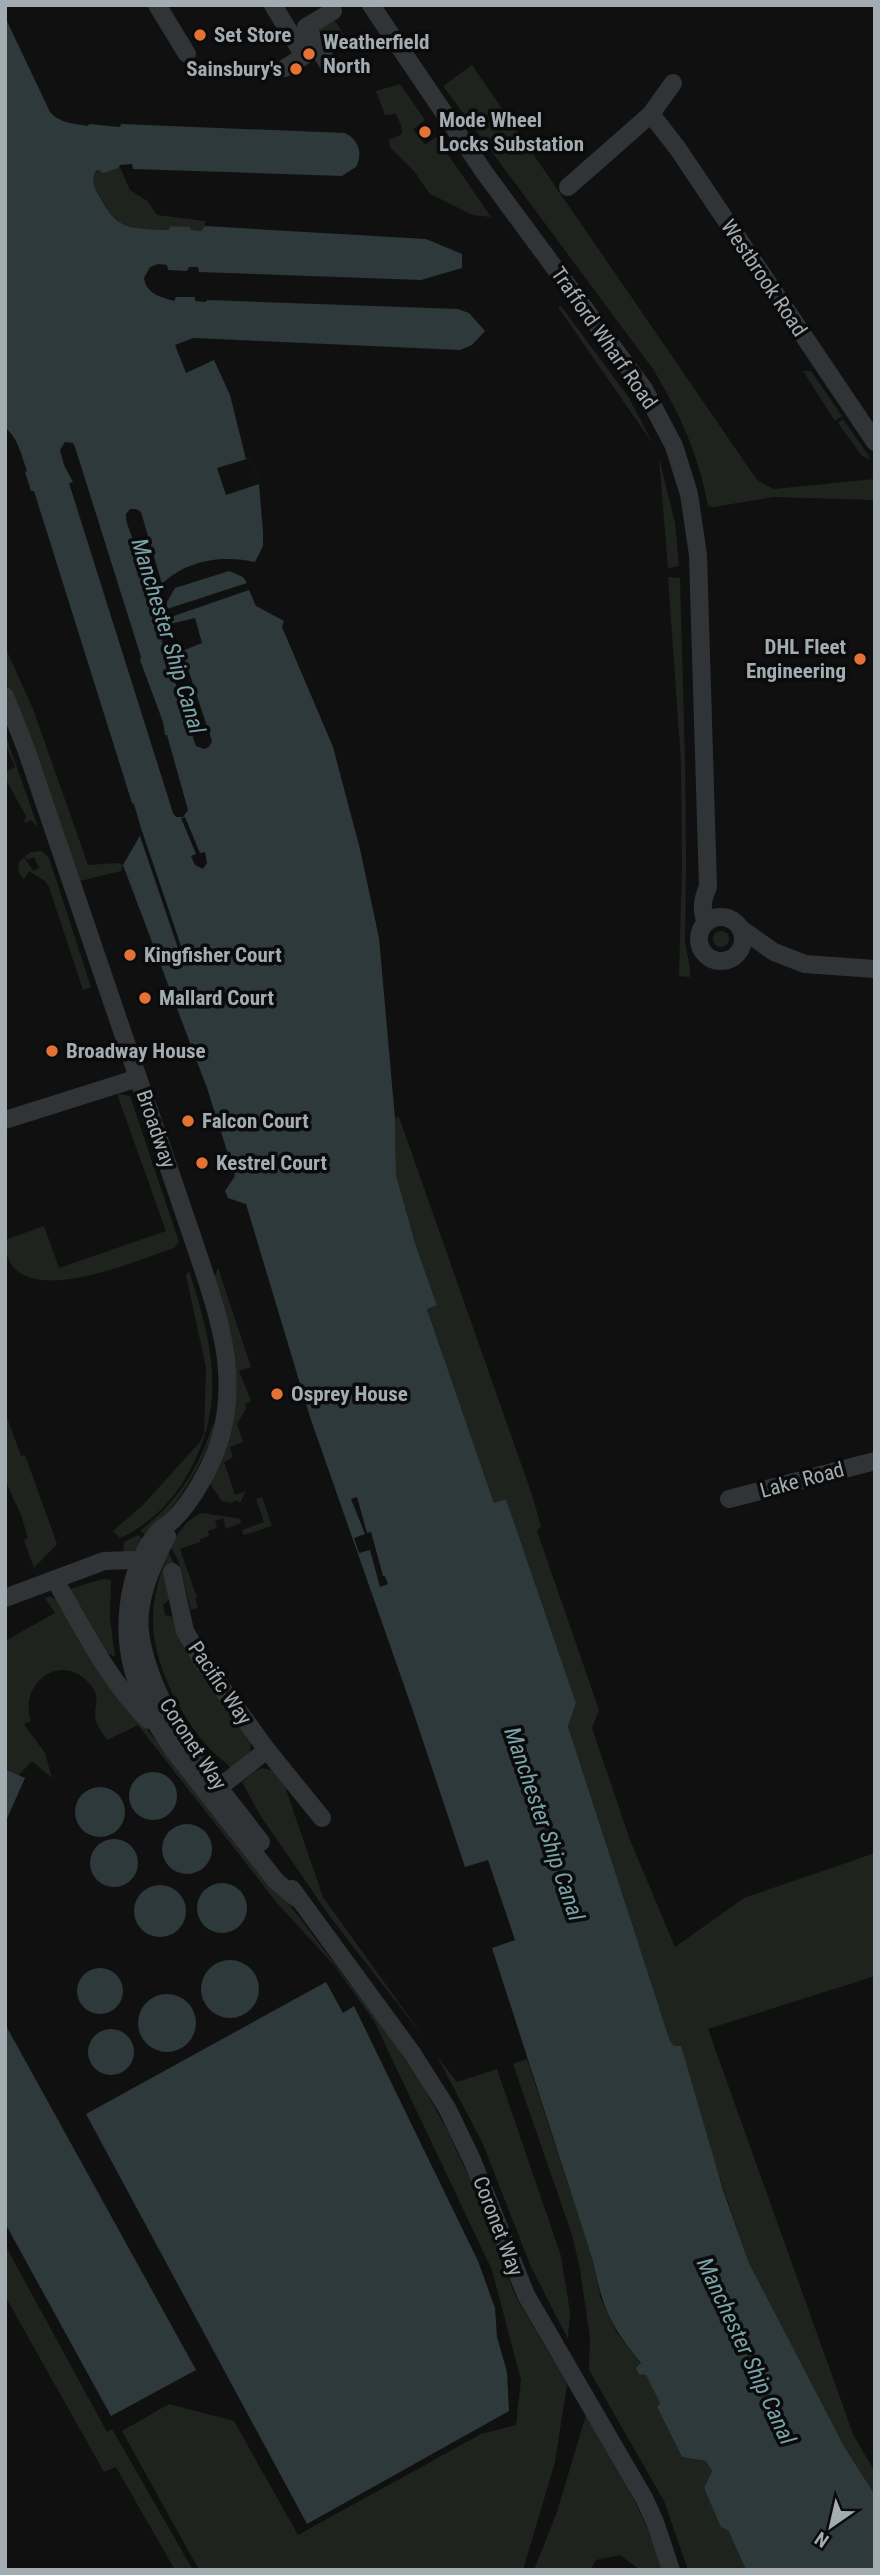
<svg xmlns="http://www.w3.org/2000/svg" width="880" height="2575" viewBox="0 0 880 2575" font-family="'Roboto Condensed',sans-serif">
  <style>
    .green { fill: #1e241d }
    .water { fill: #2d393b; fill-rule: evenodd }
    .pier { fill: #101011 }
    .lines { fill: none; stroke-linecap: round; stroke-linejoin: round }
    .minor { stroke: #313436; stroke-width: 18 }
    .poi-dot { fill: #e57235; stroke: #0b0b0c; stroke-width: 2.5 }
    .labels { text-anchor: middle; dominant-baseline: central; stroke-width: 7; stroke-linejoin: round; paint-order: stroke }
    .poi-label { font-size: 21px; font-weight: bold; fill: #a2acb1; stroke: #0b0b0c; text-anchor: start }
    .street-label { font-size: 21px; fill: #a2acb1; stroke: #0b0b0c }
    .water-label { font-size: 23px; font-style: italic; fill: #7ba3ab; stroke: #0b0b0c }
  </style>
  <rect width="100%" height="100%" fill="#101011"/>
  <!-- green -->
  <g class="green">
    <polygon points="332,16 349,43 329,56 312,28"/>
    <path d="M 472,65 L 757,480 L 774,489 L 875,479 L 875,500 L 773,497 L 714,507 L 708,506 C 699,455 679,412 653,369 L 443,86 Z"/>
    <polygon points="400,84 425,120 413,129 425,145 436,137 491,217 473,215 430,194 414,171 390,147 389,140 402,134 401,125 396,114 385,115 376,91"/>
    <path d="M 119,165 L 130,190 L 147,201 L 157,215 L 205,221 L 205,226 L 201,231 L 191,230 L 189,227 L 171,226 L 168,230 C 133,228 118,232 100,197 C 95,188 91,183 95,172 Z"/>
    <polygon points="561,306 629,398 653,444 558,307"/>
    <polygon points="803,371 811,371 842,416 835,421"/>
    <polygon points="843,419 868,455 870,460 861,455 838,423"/>
    <polygon points="659,458 675,523 679,566 668,568"/>
    <path d="M 668,577 L 680,578 C 683,697 688,816 685,935 C 684,949 691,962 690,977 L 679,976 L 682,869 L 681,762 Z"/>
    <polygon points="5,647 33,709 88,865 117,863 123,865 121,871 80,881 18,709 5,681"/>
    <polygon points="5,734 38,827 31,820 24,823 26,816 5,778 5,772 15,767 5,743"/>
    <polygon points="42,851 49,858 91,987 83,990 49,887 45,881 29,871 24,879 18,871 19,862 24,857 33,871 39,868 34,857 27,860 25,856 32,852"/>
    <circle cx="721" cy="939" r="8"/>
    <path d="M 117,1094 L 130,1096 L 179,1242 L 174,1248 C 137,1260 5,1319 5,1240 L 44,1226 L 59,1268 L 166,1231 Z"/>
    <polygon points="399,1117 532,1495 541,1526 537,1531 599,1710 592,1728 630,1840 675,1947 744,1898 875,1853 875,1976 708,2029 853,2434 875,2472 875,2495 845,2448 749,2263 674,2046 670,2041 568,1725 576,1703 506,1499 494,1503 427,1308 437,1304 415,1243 396,1175 395,1118"/>
    <path d="M 218,1268 L 251,1367 L 239,1371 L 251,1401 L 245,1404 L 246,1408 L 237,1424 L 243,1442 L 230,1447 L 233,1457 L 224,1462 L 235,1495 L 246,1491 L 240,1503 L 238,1500 L 230,1503 L 222,1501 L 210,1484 C 248,1402 239,1361 214,1278 Z"/>
    <path d="M 189,1271 C 214,1348 228,1409 183,1482 C 169,1505 145,1527 120,1538 L 113,1531 L 143,1505 L 200,1442 L 204,1434 L 206,1368 L 186,1275 Z"/>
    <polygon points="5,1412 21,1456 25,1455 57,1544 34,1568 24,1540 28,1538 21,1515 5,1480"/>
    <path d="M 213,1424 L 215,1425 C 201,1471 178,1499 150,1537 L 140,1531 C 177,1502 199,1469 213,1424 Z"/>
    <polygon points="262,1497 272,1526 244,1535 242,1530 264,1522 256,1499"/>
    <path d="M 202,1513 L 236,1518 L 240,1519 L 241,1523 L 226,1529 L 223,1518 L 215,1521 L 217,1528 L 208,1531 L 209,1536 L 200,1539 L 200,1542 L 180,1549 L 197,1598 L 195,1599 L 198,1607 L 191,1610 L 178,1560 L 171,1547 C 176,1534 188,1518 202,1513 Z"/>
    <polygon points="138,1535 146,1541 140,1548 123,1554 124,1542"/>
    <path d="M 169,1553 L 176,1567 L 170,1599 L 163,1605 L 165,1615 L 173,1617 L 178,1622 L 251,1741 L 250,1752 L 231,1768 C 224,1760 215,1755 208,1747 C 179,1714 151,1660 153,1615 C 154,1594 160,1573 169,1553 Z"/>
    <polygon points="102,1579 111,1580 110,1618 115,1657 102,1650 70,1589"/>
    <path d="M 50,1596 L 58,1601 L 141,1722 L 299,1917 L 393,2041 L 422,2085 L 447,2130 L 475,2190 L 516,2297 L 567,2384 L 555,2462 L 523,2570 L 199,2570 L 122,2431 L 169,2404 L 234,2421 L 298,2535 L 481,2434 L 516,2425 L 521,2380 L 492,2270 L 374,2021 L 334,1965 L 277,1903 L 138,1725 L 107,1740 C 103,1734 98,1727 96,1721 C 92,1706 104,1698 87,1681 C 59,1652 18,1685 31,1721 L 24,1724 L 45,1753 L 52,1778 L 32,1761 L 19,1775 L 5,1769 L 5,1641 L 55,1613 L 45,1598 Z"/>
    <polygon points="263,1768 275,1771 282,1778 323,1897 425,2039 331,1918 260,1815 242,1782 255,1771"/>
    <polygon points="437,2056 457,2082 497,2069 561,2256 570,2312 568,2339 531,2267 483,2144"/>
    <polygon points="527,2059 593,2261 601,2299 617,2333 641,2364 660,2403 657,2407 682,2457 706,2461 712,2471 704,2489 728,2530 746,2570 688,2570 664,2501 589,2370 590,2338 580,2269 572,2235 513,2064"/>
    <polygon points="5,2245 107,2432 112,2429 193,2570 175,2570 116,2467 104,2472 5,2296"/>
    <path d="M 586,2415 C 617,2465 645,2513 662,2570 L 640,2570 L 620,2555 L 596,2560 L 590,2570 L 534,2570 L 557,2512 Z"/>
  </g>
  <!-- water -->
  <g class="water">
    <path d="M 5,17 L 50,112 C 59,123 75,124 88,126 L 89,124 L 120,127 L 121,124 L 345,133 C 359,140 363,153 356,167 L 342,176 L 133,169 L 132,164 L 120,165 L 118,168 L 103,173 L 98,170 L 95,172 C 91,183 95,189 101,199 C 118,232 134,228 168,230 L 171,226 L 190,227 L 191,230 L 201,231 L 205,226 L 426,239 L 462,254 L 462,268 L 421,280 L 199,272 L 198,267 L 189,267 L 187,271 L 168,270 L 167,265 L 158,264 L 150,267 L 144,278 C 146,294 161,297 174,301 L 176,297 L 195,297 L 195,301 L 206,302 L 207,300 L 458,309 L 469,313 L 485,331 L 472,345 L 460,350 L 193,338 L 175,345 L 186,373 L 214,360 L 230,395 L 246,459 L 250,458 L 259,484 L 263,532 L 263,546 L 255,562 C 222,555 187,560 162,584 L 141,512 L 136,509 L 130,509 L 126,514 C 125,523 132,535 135,545 L 133,546 L 165,651 L 167,652 L 171,663 L 169,664 L 186,715 L 193,727 L 190,729 L 196,746 L 204,749 L 209,747 L 212,741 L 182,651 L 202,643 L 195,618 L 166,625 L 165,619 L 249,590 L 256,606 L 284,621 L 282,627 L 333,747 L 360,849 L 379,938 L 395,1118 L 396,1175 L 415,1243 L 437,1305 L 427,1309 L 494,1503 L 506,1499 L 576,1703 L 568,1726 L 670,2041 L 674,2046 L 681,2046 L 723,2190 L 749,2263 L 845,2448 L 875,2495 L 875,2570 L 746,2570 L 728,2530 L 721,2527 L 704,2488 L 712,2471 L 706,2461 L 682,2457 L 657,2407 L 660,2403 L 646,2375 L 639,2374 L 636,2368 L 641,2363 C 610,2325 603,2309 593,2261 L 492,1948 L 515,1940 L 488,1860 L 465,1867 L 413,1711 L 310,1417 L 246,1204 L 228,1198 L 225,1191 L 235,1176 L 207,1088 L 123,865 L 142,832 L 134,804 L 132,803 L 34,491 L 31,491 L 25,472 L 27,471 C 22,457 18,437 5,428 ZM 65,442 L 73,443 L 75,447 L 141,657 L 140,660 L 163,722 L 165,735 L 167,735 L 188,810 L 183,817 L 176,817 L 173,813 L 69,483 L 73,482 L 64,465 L 60,450 Z"/>
    <polygon points="229,571 243,577 247,583 167,609 167,602 175,588"/>
    <polygon points="5,1769 25,1778 5,1823"/>
    <circle cx="153" cy="1796" r="24"/>
    <circle cx="100" cy="1812" r="25"/>
    <circle cx="187" cy="1849" r="25"/>
    <circle cx="114" cy="1863" r="24"/>
    <circle cx="222" cy="1908" r="25"/>
    <circle cx="160" cy="1911" r="26"/>
    <circle cx="230" cy="1989" r="29"/>
    <circle cx="100" cy="1991" r="23"/>
    <polygon points="326,1982 343,2013 354,2006 478,2261 495,2308 497,2337 507,2372 509,2411 307,2524 86,2114"/>
    <circle cx="167" cy="2023" r="29"/>
    <polygon points="5,2024 196,2370 111,2416 5,2223"/>
    <circle cx="111" cy="2052" r="23"/>
  </g>
  <!-- pier -->
  <g class="pier">
    <polygon points="250,458 259,484 226,495 217,468"/>
    <polygon points="185,817 200,853 205,852 207,863 203,869 195,865 191,856 196,854 181,818"/>
    <polygon points="142,831 184,955 181,957 140,836"/>
    <polygon points="357,1497 367,1533 371,1532 383,1576 385,1576 388,1584 380,1587 370,1550 359,1553 354,1538 365,1534 351,1499"/>
  </g>
  <g class="lines">
    <!-- minor -->
    <g class="minor">
      <polyline points="157,5 187,54"/>
      <polyline points="273,5 304,56 285,68"/>
      <path d="M 371,5 L 484,172 L 644,389 L 674,446 L 689,494 L 698,555 L 708,887 C 702,900 701,910 706,923"/>
      <polyline points="328,64 306,27 333,11"/>
      <polyline points="651,114 678,149 875,442"/>
      <polyline points="568,187 651,114 673,83"/>
      <path d="M 5,696 L 26,749 L 196,1248 C 217,1311 240,1373 220,1439 C 212,1466 192,1502 172,1521 C 168,1525 163,1527 159,1531 C 146,1545 138,1564 133,1582 C 117,1648 136,1696 174,1751 L 276,1881 L 296,1898"/>
      <circle cx="721" cy="939" r="22"/>
      <polyline points="740,928 774,952 805,964 875,969"/>
      <polyline points="5,1120 138,1078"/>
      <polyline points="729,1499 875,1461"/>
      <path d="M 167,1536 C 152,1567 134,1602 141,1639 C 155,1717 215,1781 261,1842"/>
      <polyline points="172,1572 185,1631 203,1662 267,1750 322,1818"/>
      <path d="M 55,1580 C 83,1628 108,1680 148,1720"/>
      <polyline points="5,1598 104,1561 134,1560 148,1564"/>
      <polyline points="212,1793 267,1750"/>
      <polyline points="292,1889 412,2053 447,2108 472,2160 526,2295 644,2498 655,2522 671,2570"/>
    </g>
  </g>
  <!-- markers -->
  <g class="poi-dot">
    <circle cx="200" cy="35" r="7"/>
    <circle cx="309" cy="54" r="7"/>
    <circle cx="296" cy="69" r="7"/>
    <circle cx="425" cy="132" r="7"/>
    <circle cx="860" cy="659" r="7"/>
    <circle cx="130" cy="955" r="7"/>
    <circle cx="145" cy="998" r="7"/>
    <circle cx="52" cy="1051" r="7"/>
    <circle cx="188" cy="1121" r="7"/>
    <circle cx="202" cy="1163" r="7"/>
    <circle cx="277" cy="1394" r="7"/>
  </g>
  <g class="labels">
    <!-- poi labels -->
    <g class="poi-label">
      <text x="214" y="35">Set Store</text>
      <text x="323" y="42">Weatherfield<tspan x="323" dy="24">North</tspan></text>
      <text x="282" y="69" text-anchor="end">Sainsbury's</text>
      <text x="439" y="120">Mode Wheel<tspan x="439" dy="24">Locks Substation</tspan></text>
      <text x="846" y="647" text-anchor="end">DHL Fleet<tspan x="846" dy="24">Engineering</tspan></text>
      <text x="144" y="955">Kingfisher Court</text>
      <text x="159" y="998">Mallard Court</text>
      <text x="66" y="1051">Broadway House</text>
      <text x="202" y="1121">Falcon Court</text>
      <text x="216" y="1163">Kestrel Court</text>
      <text x="291" y="1394">Osprey House</text>
    </g>
    <!-- street labels -->
    <g class="street-label">
      <text transform="translate(764 278) rotate(56)">Westbrook Road</text>
      <text transform="translate(604 338) rotate(55)">Trafford Wharf Road</text>
      <text transform="translate(156 1129) rotate(71)">Broadway</text>
      <text transform="translate(802 1480) rotate(-15)">Lake Road</text>
      <text transform="translate(220 1683) rotate(56)">Pacific Way</text>
      <text transform="translate(193 1744) rotate(57)">Coronet Way</text>
      <text transform="translate(498 2226) rotate(69)">Coronet Way</text>
    </g>
    <!-- water labels -->
    <g class="water-label">
      <text transform="translate(168 636) rotate(73)">Manchester Ship Canal</text>
      <text transform="translate(544 1824) rotate(71)">Manchester Ship Canal</text>
      <text transform="translate(746 2351) rotate(65)">Manchester Ship Canal</text>
    </g>
  </g>
  <!-- border -->
  <rect width="880" height="2575" fill="none" stroke="#a2acb1" stroke-width="14"/>
  <!-- north arrow -->
  <g transform="translate(831 2526) rotate(214)" stroke="#0b0b0c" stroke-width="5" paint-order="stroke">
  <path d="M0-5L12 26L0 18L-12 26Z" fill="#a2acb1"/>
  <text y="-10" font-size="19" font-weight="bold" text-anchor="middle" fill="#a2acb1">N</text>
  </g>
</svg>
